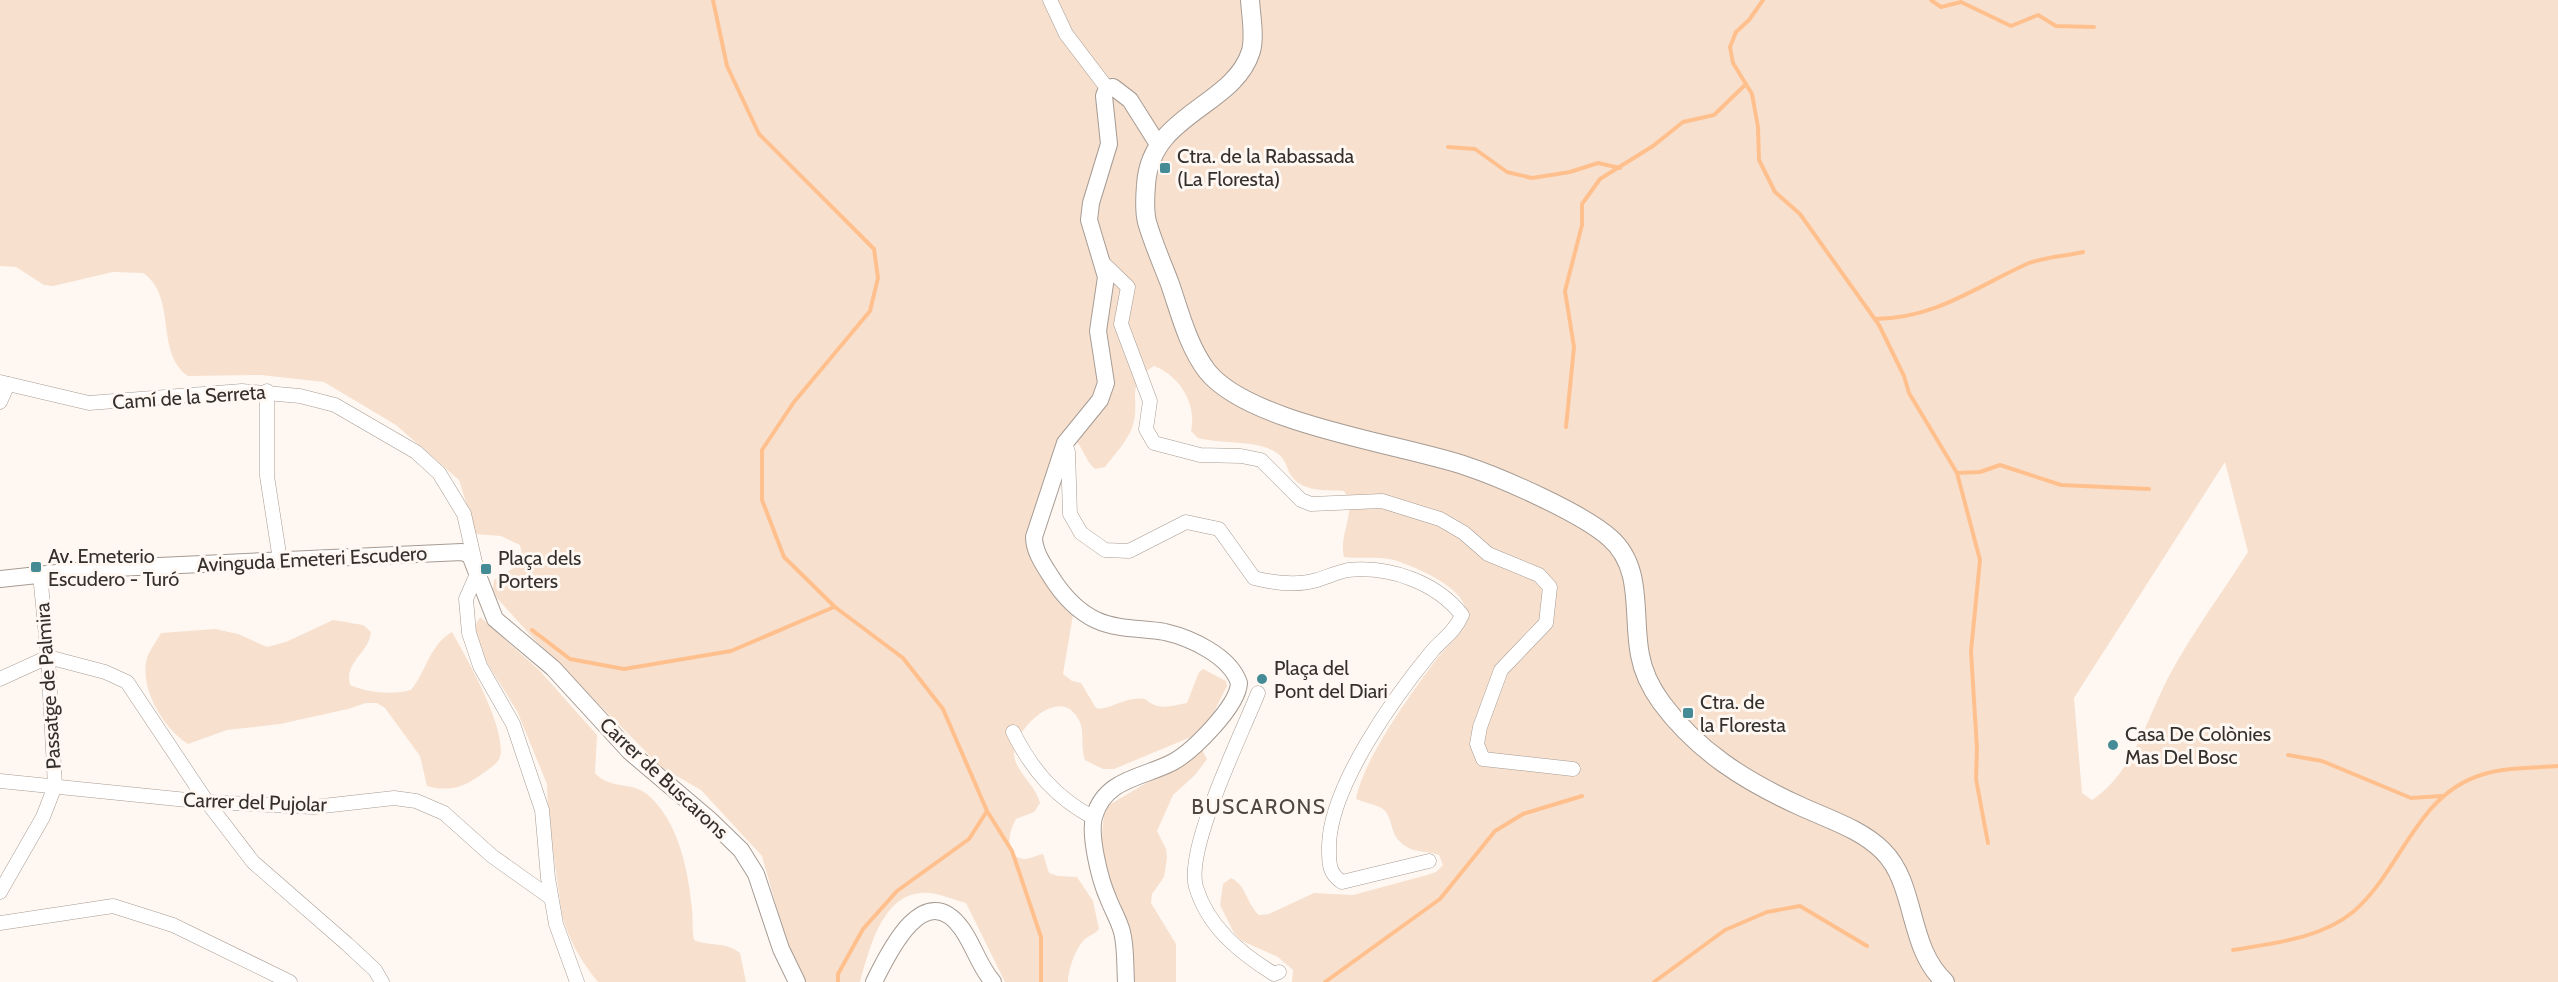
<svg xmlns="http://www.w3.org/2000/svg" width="2558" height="982" viewBox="0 0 2558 982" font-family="Cabin,sans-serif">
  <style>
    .green { fill: #f7e0ce; fill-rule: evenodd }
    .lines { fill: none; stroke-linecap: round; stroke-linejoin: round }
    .stream { stroke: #ffc08e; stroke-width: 4 }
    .minor-casing { stroke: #a69b93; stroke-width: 15 }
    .tertiary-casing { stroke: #a69b93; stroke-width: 18 }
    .secondary-casing { stroke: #a69b93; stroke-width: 20 }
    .minor { stroke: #fff; stroke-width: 14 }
    .tertiary { stroke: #fff; stroke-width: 16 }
    .secondary { stroke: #fff; stroke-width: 18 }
    .poi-dot { fill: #458b96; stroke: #fff8f2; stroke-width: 2 }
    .labels { text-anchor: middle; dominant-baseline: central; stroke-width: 6; stroke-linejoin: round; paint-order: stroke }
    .poi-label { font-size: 20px; fill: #34302d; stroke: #fff8f2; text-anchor: start }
    .street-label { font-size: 20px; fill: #34302d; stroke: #fff8f2 }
    .neighbourhood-label { font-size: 21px; letter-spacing: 1.5px; fill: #514740; stroke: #fff8f2 }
  </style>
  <rect width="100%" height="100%" fill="#fff8f2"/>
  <!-- green -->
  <g class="green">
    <path d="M 0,0 L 2558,0 L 2558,982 L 1292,982 L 1293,970 L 1278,957 L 1242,941 L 1234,933 L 1220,905 L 1223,884 L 1231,878 C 1247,886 1246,903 1259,915 L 1269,914 L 1314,893 L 1353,895 L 1427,875 L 1436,872 L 1443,865 L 1439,855 C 1429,851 1417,853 1407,847 C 1387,835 1395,819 1383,809 C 1376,804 1364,803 1356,799 C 1363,760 1411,693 1436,660 C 1447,646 1468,630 1466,611 C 1464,587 1414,566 1394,560 C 1378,556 1360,559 1344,557 C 1338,534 1358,512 1344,491 C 1329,490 1305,492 1294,479 C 1284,468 1289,459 1272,450 C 1251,440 1221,444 1198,438 L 1191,431 C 1197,404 1180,376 1154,366 C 1123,385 1142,401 1132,428 C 1126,443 1114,455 1105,467 L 1095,469 C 1084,460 1084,447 1073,438 L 1054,453 L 1030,525 L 1034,564 L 1055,596 L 1073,615 L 1063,674 L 1072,681 L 1081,683 L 1096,708 C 1108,712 1124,696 1145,699 C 1159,711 1169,706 1187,703 L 1199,672 L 1203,669 L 1226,681 L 1227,686 L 1211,718 L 1191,737 L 1114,769 L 1103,769 L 1085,760 C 1079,743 1088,727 1073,712 C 1052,691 1012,734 1014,755 C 1016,773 1036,785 1040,803 L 1034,812 L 1016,819 C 1009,830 1003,857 1024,859 C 1029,859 1038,855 1043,854 L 1049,873 L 1058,876 L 1077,877 L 1093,901 L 1099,929 C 1094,935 1088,936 1084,940 C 1075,949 1068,971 1068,982 L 1005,982 L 966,903 C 954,900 941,894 929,893 C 883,889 870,948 860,982 L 802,982 L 788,948 L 762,856 L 701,790 L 661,767 L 532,637 L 497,598 L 493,590 L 494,580 L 520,564 L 522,554 L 520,545 L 501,536 L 476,534 L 459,480 L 396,425 L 324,382 L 261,375 L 188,376 C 154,352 178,297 143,273 L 113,272 L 53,286 L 44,285 L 16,267 L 0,266 ZM 2225,462 L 2248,552 C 2222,593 2192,633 2169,676 C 2147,718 2133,773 2092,800 L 2082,793 L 2074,698 Z"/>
    <path d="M 480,617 L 540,671 L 597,735 L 595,773 C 610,790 632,781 648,795 C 679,822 688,870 692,909 C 693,920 692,930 694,940 C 711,947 725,941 740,953 L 746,982 L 598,982 C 581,962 569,940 562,915 L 548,814 L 547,784 L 517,711 L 476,645 L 475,626 Z"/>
    <path d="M 333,620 L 363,625 L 371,632 C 369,654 344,661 350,685 C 368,693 392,695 411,690 C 426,672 430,644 452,632 C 465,655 513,738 498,761 C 493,767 482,774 476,778 C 461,789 444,791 427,786 L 420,756 L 385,708 L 377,703 L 366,703 L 348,709 L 280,724 L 227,730 L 188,744 C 163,728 139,688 147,658 C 150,649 157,641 161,633 L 215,629 L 238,634 L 267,647 L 286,642 Z"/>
    <polygon points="1202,750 1207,759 1195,775 1173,795 1157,831 1166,849 1167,858 1164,877 1152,894 1151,903 1176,944 1176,982 1131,982 1101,844 1104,814 1109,805"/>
  </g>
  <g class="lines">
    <!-- stream -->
    <g class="stream">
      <polyline points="713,0 727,66 759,134 874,249 878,278 870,311 794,402 762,450 762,500 784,557 835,607 903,658 943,709 987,811 1012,851 1041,937 1041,982"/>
      <polyline points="1763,0 1749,20 1736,32 1730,47 1733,63 1752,94 1758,127 1759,160 1775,192 1800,214 1879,325 1904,376 1909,393 1957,473 1980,560 1971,651 1977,749 1976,779 1988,843"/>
      <polyline points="1931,0 1941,7 1961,2 2011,26 2038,15 2056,26 2094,27"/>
      <polyline points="1448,147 1475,149 1507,172 1532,178 1570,172 1598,163 1620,168"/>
      <path d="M 1875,319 C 1937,318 1975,287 2029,263 C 2045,257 2066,256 2083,252"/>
      <polyline points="1566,427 1574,347 1565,291 1582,225 1582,204 1600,179 1653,146 1683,122 1714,115 1746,84"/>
      <polyline points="1957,473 1980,472 2000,465 2061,485 2149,489"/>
      <polyline points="532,630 570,659 624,669 731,651 834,607"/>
      <polyline points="2288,755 2322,761 2411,798 2441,796"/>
      <path d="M 2233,950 C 2273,943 2320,939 2353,912 C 2402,870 2415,796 2481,775 C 2504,767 2534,768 2558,766"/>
      <polyline points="838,982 838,974 863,929 897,891 969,839 987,811"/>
      <polyline points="1325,982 1440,899 1495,831 1523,814 1582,796"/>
      <polyline points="1654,982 1725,930 1767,912 1800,906 1867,946"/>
    </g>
    <defs>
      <g id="minor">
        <polyline points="1050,0 1066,34 1107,88"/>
        <polyline points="1103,263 1128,287 1121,324 1150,401 1146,429 1154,443 1200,455 1241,456 1261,460 1301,500 1311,504 1382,501 1440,519 1464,533 1488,554 1539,575 1550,587 1546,623 1501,670 1480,727 1477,744 1483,759 1573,769"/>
        <polyline points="0,382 89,403 242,391 300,396 335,405 416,452 439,473 464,514 475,562"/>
        <polyline points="267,391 267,476 280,560"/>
        <polyline points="0,402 8,384"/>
        <path d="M 1065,443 L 1068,452 L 1070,514 L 1081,533 L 1105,550 L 1129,551 L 1186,522 L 1219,529 L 1254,578 C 1274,583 1297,586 1317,580 C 1327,577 1338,572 1348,570 C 1390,566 1436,582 1462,615 C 1455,631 1444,638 1433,650 C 1395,696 1330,786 1329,846 C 1329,862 1328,873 1342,882 L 1429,861"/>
        <polyline points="476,576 466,599 469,633 480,666 513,724 542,810 548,878 556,924 577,982"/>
        <polyline points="48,657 105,672 127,682 207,802 253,862 347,944 375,970 382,982"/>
        <polyline points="0,679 48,657"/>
        <path d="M 1258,693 C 1242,734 1185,848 1196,887 C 1208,927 1240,953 1274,974 L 1279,972"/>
        <path d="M 1013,732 C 1032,770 1056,798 1094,818"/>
        <polyline points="0,781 207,802 314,807 394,798 416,801 444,813 492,856 551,898"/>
        <polyline points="0,892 43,817 55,786 48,657 40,574"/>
        <polyline points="0,923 113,906 173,925 290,982"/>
      </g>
      <g id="tertiary">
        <polyline points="0,579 94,569 462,552 470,555 495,619 553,668 630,752 709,819 741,850 756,874 781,949 797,982"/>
        <path d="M 874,982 C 889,951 925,877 962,929 C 974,946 979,966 993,982"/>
        <path d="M 1126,982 C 1125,966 1126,947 1122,932 C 1119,920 1112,909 1108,898 C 1100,880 1089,836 1094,817 C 1105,778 1143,778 1173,762 C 1193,751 1238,706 1239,683 C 1230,656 1191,638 1165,632 C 1142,628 1118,630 1096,620 C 1077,611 1061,593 1050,575 C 1043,564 1034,551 1034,537 L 1065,443 L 1100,400 L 1106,383 L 1098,331 L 1106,277 L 1089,220 L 1091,203 L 1109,144 L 1104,96 L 1107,88 L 1113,87 L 1130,100 L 1159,146"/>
      </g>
      <path id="secondary" d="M 1250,0 C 1251,16 1255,36 1251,51 C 1234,107 1150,113 1146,185 C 1145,197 1144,210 1147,222 C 1153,243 1162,263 1170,284 C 1180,313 1188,346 1207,371 C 1249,424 1401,444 1466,466 C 1502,478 1582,513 1610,538 C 1644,568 1632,615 1640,655 C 1643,672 1651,688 1661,702 C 1697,751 1745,781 1800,806 C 1828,819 1861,829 1883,851 C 1917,885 1907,947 1945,982"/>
    </defs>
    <!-- minor casing -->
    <use href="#minor" class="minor-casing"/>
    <!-- tertiary casing -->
    <use href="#tertiary" class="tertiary-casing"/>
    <!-- secondary casing -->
    <use href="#secondary" class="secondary-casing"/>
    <!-- minor -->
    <use href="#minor" class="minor"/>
    <!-- tertiary -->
    <use href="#tertiary" class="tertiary"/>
    <!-- secondary -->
    <use href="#secondary" class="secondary"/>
  </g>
  <!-- markers -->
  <g class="poi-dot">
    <rect x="1159" y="162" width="12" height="12" rx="3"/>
    <rect x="30" y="561" width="12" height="12" rx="3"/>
    <rect x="480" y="563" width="12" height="12" rx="3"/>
    <circle cx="1262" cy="679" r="6"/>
    <rect x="1682" y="707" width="12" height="12" rx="3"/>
    <circle cx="2113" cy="745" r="6"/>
  </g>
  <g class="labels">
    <!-- poi labels -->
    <g class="poi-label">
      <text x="1177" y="156">Ctra. de la Rabassada<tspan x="1177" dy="23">(La Floresta)</tspan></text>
      <text x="48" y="556">Av. Emeterio<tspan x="48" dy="23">Escudero - Turó</tspan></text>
      <text x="498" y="558">Plaça dels<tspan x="498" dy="23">Porters</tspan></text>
      <text x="1274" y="668">Plaça del<tspan x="1274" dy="23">Pont del Diari</tspan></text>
      <text x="1700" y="702">Ctra. de<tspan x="1700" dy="23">la Floresta</tspan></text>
      <text x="2125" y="734">Casa De Colònies<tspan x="2125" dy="23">Mas Del Bosc</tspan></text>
    </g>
    <!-- street labels -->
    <g class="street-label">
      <text transform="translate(189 397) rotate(-4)">Camí de la Serreta</text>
      <text transform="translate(312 559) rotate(-3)">Avinguda Emeteri Escudero</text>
      <text transform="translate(48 686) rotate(-94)">Passatge de Palmira</text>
      <text transform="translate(664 778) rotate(43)">Carrer de Buscarons</text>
      <text transform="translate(255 802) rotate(2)">Carrer del Pujolar</text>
    </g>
    <!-- neighbourhood labels -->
    <g class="neighbourhood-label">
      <text x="1259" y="806">BUSCARONS</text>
    </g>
  </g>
</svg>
